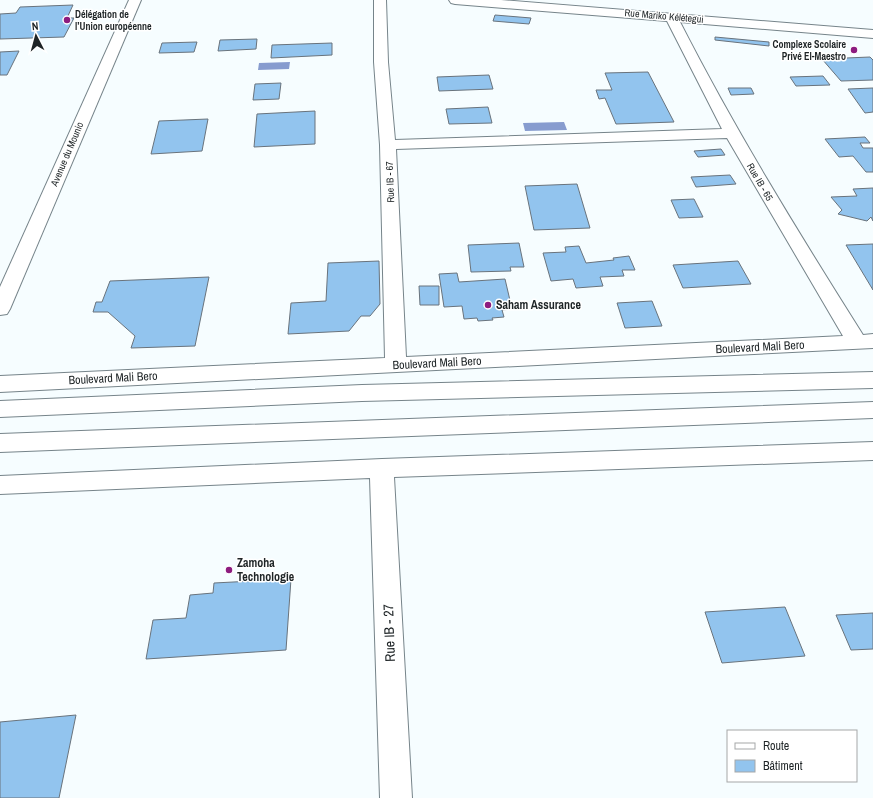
<svg xmlns="http://www.w3.org/2000/svg" width="873" height="798" viewBox="0 0 873 798" font-family="'Archivo Narrow',sans-serif">
  <style>
    .water { fill: #879ccf }
    .building { fill: #92c4ee; stroke: #69737c }
    .lines { fill: none; stroke-linecap: round; stroke-linejoin: round }
    .minor-casing { stroke: #76848a; stroke-width: 2 }
    .major-casing { stroke: #76848a; stroke-width: 2 }
    .minor { fill: #fff; fill-rule: evenodd }
    .major { fill: #fff; fill-rule: evenodd }
    .poi-dot { fill: #8d1c7f; stroke: #fff; stroke-width: 1.5 }
    .labels { text-anchor: middle; dominant-baseline: central; stroke-width: 3; stroke-linejoin: round; paint-order: stroke }
    .far-poi-label { font-size: 10px; font-weight: bold; fill: #1e2426; stroke: #fff; text-anchor: start }
    .far-street-label { font-size: 10px; fill: #1e2426; stroke: #fff }
    .poi-label { font-size: 12px; font-weight: bold; fill: #1e2426; stroke: #fff; text-anchor: start }
    .street-label { font-size: 12px; fill: #1e2426; stroke: #fff }
    .near-street-label { font-size: 14px; fill: #1e2426; stroke: #fff }
  </style>
  <rect width="100%" height="100%" fill="#f6fdff"/>
  <!-- water -->
  <g class="water">
    <polygon points="290,62 289,69 258,70 259,63"/>
    <polygon points="564,122 567,130 525,131 523,123"/>
  </g>
  <!-- building -->
  <g class="building">
    <polygon points="73,5 67,18 74,18 64,37 0,39 0,14 16,13 20,7"/>
    <polygon points="495,15 531,18 529,24 493,21"/>
    <polygon points="715,37 769,42 769,46 715,40"/>
    <polygon points="257,39 256,49 218,51 220,40"/>
    <polygon points="197,42 194,52 159,53 162,43"/>
    <polygon points="332,43 332,55 271,58 272,45"/>
    <polygon points="19,51 7,75 0,75 0,52"/>
    <polygon points="870,57 873,60 873,80 841,81 822,59"/>
    <polygon points="648,72 674,122 616,124 605,98 599,99 596,90 612,90 605,73"/>
    <polygon points="489,75 493,89 439,91 437,77"/>
    <polygon points="823,76 830,85 796,86 790,77"/>
    <polygon points="281,83 279,99 253,100 255,84"/>
    <polygon points="728,88 751,88 754,94 731,95"/>
    <polygon points="873,88 873,112 865,113 848,89"/>
    <polygon points="488,107 492,123 449,124 446,109"/>
    <polygon points="315,111 315,144 254,147 257,114"/>
    <polygon points="208,119 202,151 151,154 159,121"/>
    <polygon points="865,137 870,143 860,143 863,148 873,148 873,172 866,172 853,156 839,157 825,139"/>
    <polygon points="721,149 725,155 698,157 694,151"/>
    <polygon points="730,175 736,184 696,187 691,177"/>
    <polygon points="577,184 590,228 534,230 525,186"/>
    <polygon points="873,188 873,221 871,217 867,221 838,214 842,210 831,197 857,196 853,189"/>
    <polygon points="694,199 703,217 679,218 671,200"/>
    <polygon points="519,243 524,267 510,267 511,271 471,272 468,245"/>
    <polygon points="873,244 873,290 846,245"/>
    <polygon points="579,246 586,263 614,260 613,258 629,256 635,270 622,270 624,276 600,277 603,286 576,288 573,279 551,281 543,253 566,252 565,247"/>
    <polygon points="379,261 380,304 370,316 361,316 349,331 288,334 291,303 326,301 328,263"/>
    <polygon points="738,261 751,284 683,288 673,265"/>
    <polygon points="457,273 459,282 505,279 512,309 502,310 504,317 492,318 493,320 478,321 477,318 464,319 462,306 444,307 439,274"/>
    <polygon points="209,277 195,346 131,348 135,336 108,312 93,312 96,302 102,302 110,281"/>
    <polygon points="419,286 439,286 439,305 420,305"/>
    <polygon points="652,301 662,326 625,328 617,303"/>
    <polygon points="291,579 286,650 146,659 153,620 186,618 190,595 213,593 214,583"/>
    <polygon points="785,607 805,656 722,663 705,612"/>
    <polygon points="873,613 873,649 851,650 836,615"/>
    <polygon points="76,715 59,798 0,798 0,722"/>
  </g>
  <g class="lines">
    <defs>
      <g id="minor">
        <polygon points="129,0 141,0 10,309 7,314 0,315 0,287"/>
        <path d="M 374,0 L 386,0 L 388,62 L 395,140 L 722,129 L 667,21 L 455,4 L 451,3 L 449,0 L 501,0 L 873,30 L 873,38 L 680,22 C 735,130 798,232 863,335 L 873,334 L 873,348 L 0,392 L 0,376 L 385,358 L 380,145 L 374,62 ZM 727,138 L 843,336 L 406,357 L 396,149 Z"/>
        <polygon points="873,442 873,460 394,477 412,798 380,798 370,478 0,494 0,476 382,459"/>
      </g>
      <g id="major">
        <polygon points="873,372 873,388 362,401 0,417 0,401 362,385"/>
        <polygon points="873,402 873,418 0,452 0,434"/>
      </g>
    </defs>
    <!-- minor casing -->
    <use href="#minor" class="minor-casing"/>
    <!-- major casing -->
    <use href="#major" class="major-casing"/>
    <!-- minor -->
    <use href="#minor" class="minor"/>
    <!-- major -->
    <use href="#major" class="major"/>
  </g>
  <!-- markers -->
  <g class="poi-dot">
    <circle cx="67" cy="20" r="4"/>
    <circle cx="854" cy="50" r="4"/>
    <circle cx="488" cy="305" r="4"/>
    <circle cx="229" cy="570" r="4"/>
  </g>
  <g class="labels">
    <!-- far-poi labels -->
    <g class="far-poi-label">
      <text x="75" y="14">Délégation de<tspan x="75" dy="12">l’Union européenne</tspan></text>
      <text x="846" y="44" text-anchor="end">Complexe Scolaire<tspan x="846" dy="12">Privé El-Maestro</tspan></text>
    </g>
    <!-- far-street labels -->
    <g class="far-street-label">
      <text transform="translate(664 16) rotate(5)">Rue Mariko Kélétegui</text>
      <text transform="translate(67 154) rotate(-67)">Avenue du Mounio</text>
      <text transform="translate(390 182) rotate(-92)">Rue IB - 67</text>
      <text transform="translate(760 182) rotate(60)">Rue IB - 65</text>
    </g>
    <!-- poi labels -->
    <g class="poi-label">
      <text x="496" y="305">Saham Assurance</text>
      <text x="237" y="563">Zamoha<tspan x="237" dy="14">Technologie</tspan></text>
    </g>
    <!-- street labels -->
    <g class="street-label">
      <text transform="translate(760 347) rotate(-3)">Boulevard Mali Bero</text>
      <text transform="translate(437 363) rotate(-3)">Boulevard Mali Bero</text>
      <text transform="translate(113 378) rotate(-3)">Boulevard Mali Bero</text>
    </g>
    <!-- near-street labels -->
    <g class="near-street-label">
      <text transform="translate(389 633) rotate(-92)">Rue IB - 27</text>
    </g>
  </g>
  <!-- legend -->
  <rect x="727" y="730" width="130" height="52" fill="#ffffff" stroke="#a5a7a8"/>
  <rect x="735" y="743" width="20" height="6" fill="#ffffff" stroke="#a5a7a8"/>
  <text x="763" y="750" font-size="12" fill="#1e2426">Route</text>
  <rect x="735" y="760" width="20" height="12" fill="#92c4ee" stroke="#a5a7a8"/>
  <text x="763" y="770" font-size="12" fill="#1e2426">Bâtiment</text>
  <!-- north arrow -->
  <g transform="translate(36 36) rotate(354)" stroke="#ffffff" stroke-width="3" paint-order="stroke">
  <path d="M0-3L7 15L0 10L-7 15Z" fill="#1e2426"/>
  <text y="-6" font-size="11" font-weight="bold" text-anchor="middle" fill="#1e2426">N</text>
  </g>
</svg>
